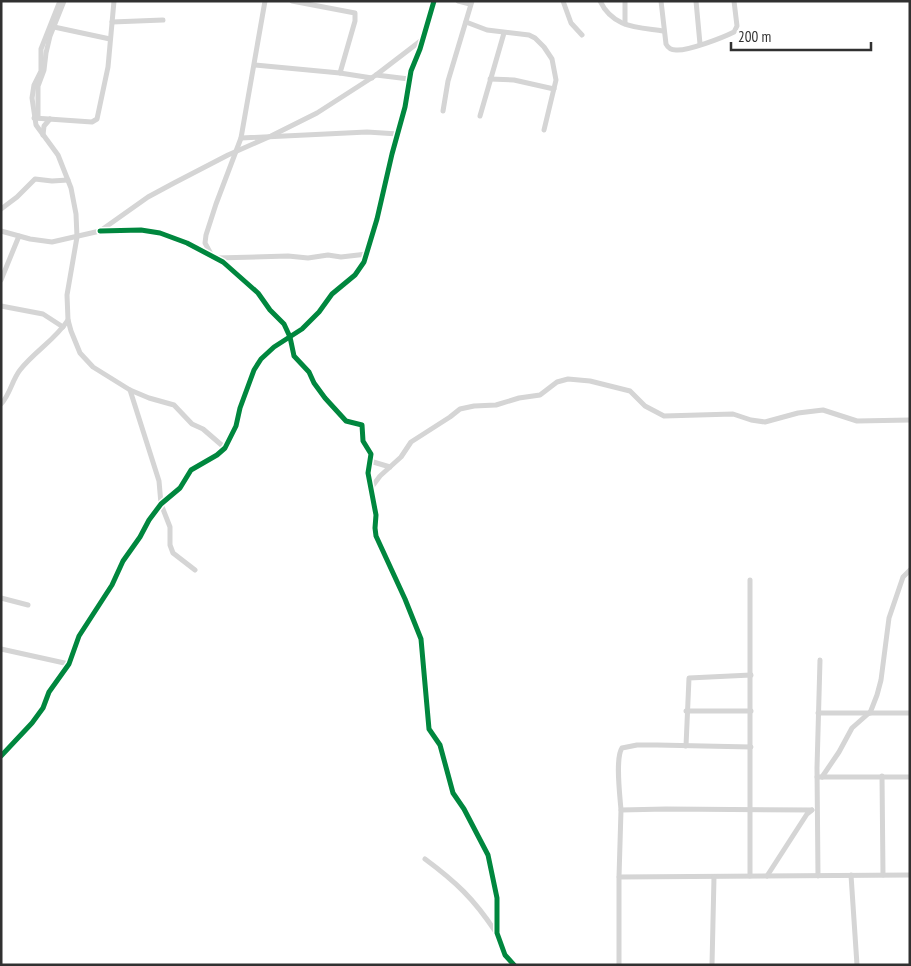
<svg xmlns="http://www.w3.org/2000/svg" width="911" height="966" viewBox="0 0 911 966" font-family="'PT Sans Narrow',sans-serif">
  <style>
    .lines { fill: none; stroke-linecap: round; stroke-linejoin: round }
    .minor { stroke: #d5d5d5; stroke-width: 5 }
    .cycleway-casing { stroke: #fff; stroke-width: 8 }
    .cycleway { stroke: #00873e; stroke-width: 5 }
  </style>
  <rect width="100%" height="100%" fill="#fff"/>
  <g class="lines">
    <!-- minor -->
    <g class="minor">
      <polyline points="60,1 41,49 41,71 34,85 32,98 36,125 58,155 71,188 76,214 77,237 67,295 68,320 71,331 80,353 93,367 130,390 149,398 174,405 192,424 203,429 225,448"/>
      <polyline points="292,1 355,13 355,21 340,73"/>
      <polyline points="458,1 470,4"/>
      <polyline points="563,1 571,23 582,35"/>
      <path d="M 600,1 C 613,28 637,27 663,31"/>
      <polyline points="625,1 625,24"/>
      <path d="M 661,1 L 666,44 C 668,48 671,50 676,50 C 688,51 722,38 734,32 L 737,26 L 734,1"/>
      <polyline points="696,1 700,44"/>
      <polyline points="112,22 163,20"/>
      <polyline points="466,22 487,30 529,35 535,38 544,47 552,59 556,80 544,130"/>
      <polyline points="54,27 110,39"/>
      <polyline points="255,65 340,73 372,78"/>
      <polyline points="376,75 409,79"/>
      <polyline points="490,79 514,80 554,89"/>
      <polyline points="443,111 448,81 472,1"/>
      <polyline points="480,116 504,33"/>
      <polyline points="34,118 92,122 97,119 108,67 114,1"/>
      <polyline points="38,118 38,86 44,70 46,53 50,36 64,1"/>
      <polyline points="43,135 44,126 50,119"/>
      <polyline points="241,138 367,132 398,134"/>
      <polyline points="1,209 17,197 35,179 52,181 68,180"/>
      <polyline points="1,231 30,239 52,242 100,231 148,197 174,183 228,155 271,136 317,113 376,75 423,39"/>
      <polyline points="100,231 141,230 160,233 187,243 223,262 258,293 270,310 284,324 290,337 294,356 309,372 314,383 325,398 346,421 362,425 363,441 371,454 368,473 376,515 375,528 376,536 405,599 421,639 429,729 440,745 453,793 464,809 488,855 497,898 497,933 505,955 514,965"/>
      <polyline points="212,256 205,243 206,235 216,204 241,138 265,1"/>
      <polyline points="216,258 288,256 308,258 328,255 341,257 367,254"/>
      <polyline points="1,280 19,236"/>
      <polyline points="1,306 43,314 63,327"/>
      <polyline points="130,390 159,481 161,504 170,527 170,545 173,553 195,570"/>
      <path d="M 1,404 C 10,395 12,380 20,370 C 35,351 55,340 68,320"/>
      <polyline points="370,461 390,467"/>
      <polyline points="371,488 380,476 401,457 411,442 450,417 460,409 474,406 496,405 519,398 540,395 557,382 568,379 590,381 630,391 645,406 664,416 733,414 751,420 765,422 798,413 823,410 857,421 910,420"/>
      <polyline points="750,580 750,876"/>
      <polyline points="1,598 28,605"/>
      <polyline points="1,649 69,664"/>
      <polyline points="686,711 751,711"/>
      <polyline points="818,713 910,713"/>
      <polyline points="870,713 877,695 881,680 889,618 903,577 910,570"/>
      <polyline points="686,746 689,678 751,675"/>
      <polyline points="1,756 32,723 43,708 49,692 69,664 79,636 112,585 123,561 140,537 149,520 161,504 180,488 191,470 217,455 225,448 236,426 240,408 254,370 261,359 274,347 302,329 319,312 332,294 355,275 364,262 377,219 392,154 405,107 411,71 420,49 434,1"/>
      <polyline points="882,776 883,875"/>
      <polyline points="817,777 910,777"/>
      <polyline points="822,777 839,752 852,728 869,713"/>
      <path d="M 621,810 C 620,796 615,758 622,748 L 637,745 L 657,745 L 751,747"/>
      <path d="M 425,859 C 456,882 474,899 495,931"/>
      <polyline points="851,875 857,965"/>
      <polyline points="767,876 807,814 812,810"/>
      <polyline points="818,876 817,768 820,660"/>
      <polyline points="619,877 910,875"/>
      <polyline points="619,965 619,877 621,810 666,809 812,810"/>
      <polyline points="712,965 714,877"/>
    </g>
    <defs>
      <g id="cycleway">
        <polyline points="100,231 141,230 160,233 187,243 223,262 258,293 270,310 284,324 290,337 294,356 309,372 314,383 325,398 346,421 362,425 363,441 371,454 368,473 376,515 375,528 376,536 405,599 421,639 429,729 440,745 453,793 464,809 488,855 497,898 497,933 505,955 514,965"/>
        <polyline points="1,756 32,723 43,708 49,692 69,664 79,636 112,585 123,561 140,537 149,520 161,504 180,488 191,470 217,455 225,448 236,426 240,408 254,370 261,359 274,347 302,329 319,312 332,294 355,275 364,262 377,219 392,154 405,107 411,71 420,49 434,1"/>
      </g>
    </defs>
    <!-- cycleway casing -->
    <use href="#cycleway" class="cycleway-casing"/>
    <!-- cycleway -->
    <use href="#cycleway" class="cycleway"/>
  </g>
  <!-- border -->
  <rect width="911" height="966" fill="none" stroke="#313131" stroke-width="5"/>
  <!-- scale -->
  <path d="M731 42v8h140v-8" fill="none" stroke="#313131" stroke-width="2.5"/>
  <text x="738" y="42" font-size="15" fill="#313131" stroke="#ffffff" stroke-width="4" paint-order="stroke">200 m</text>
</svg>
